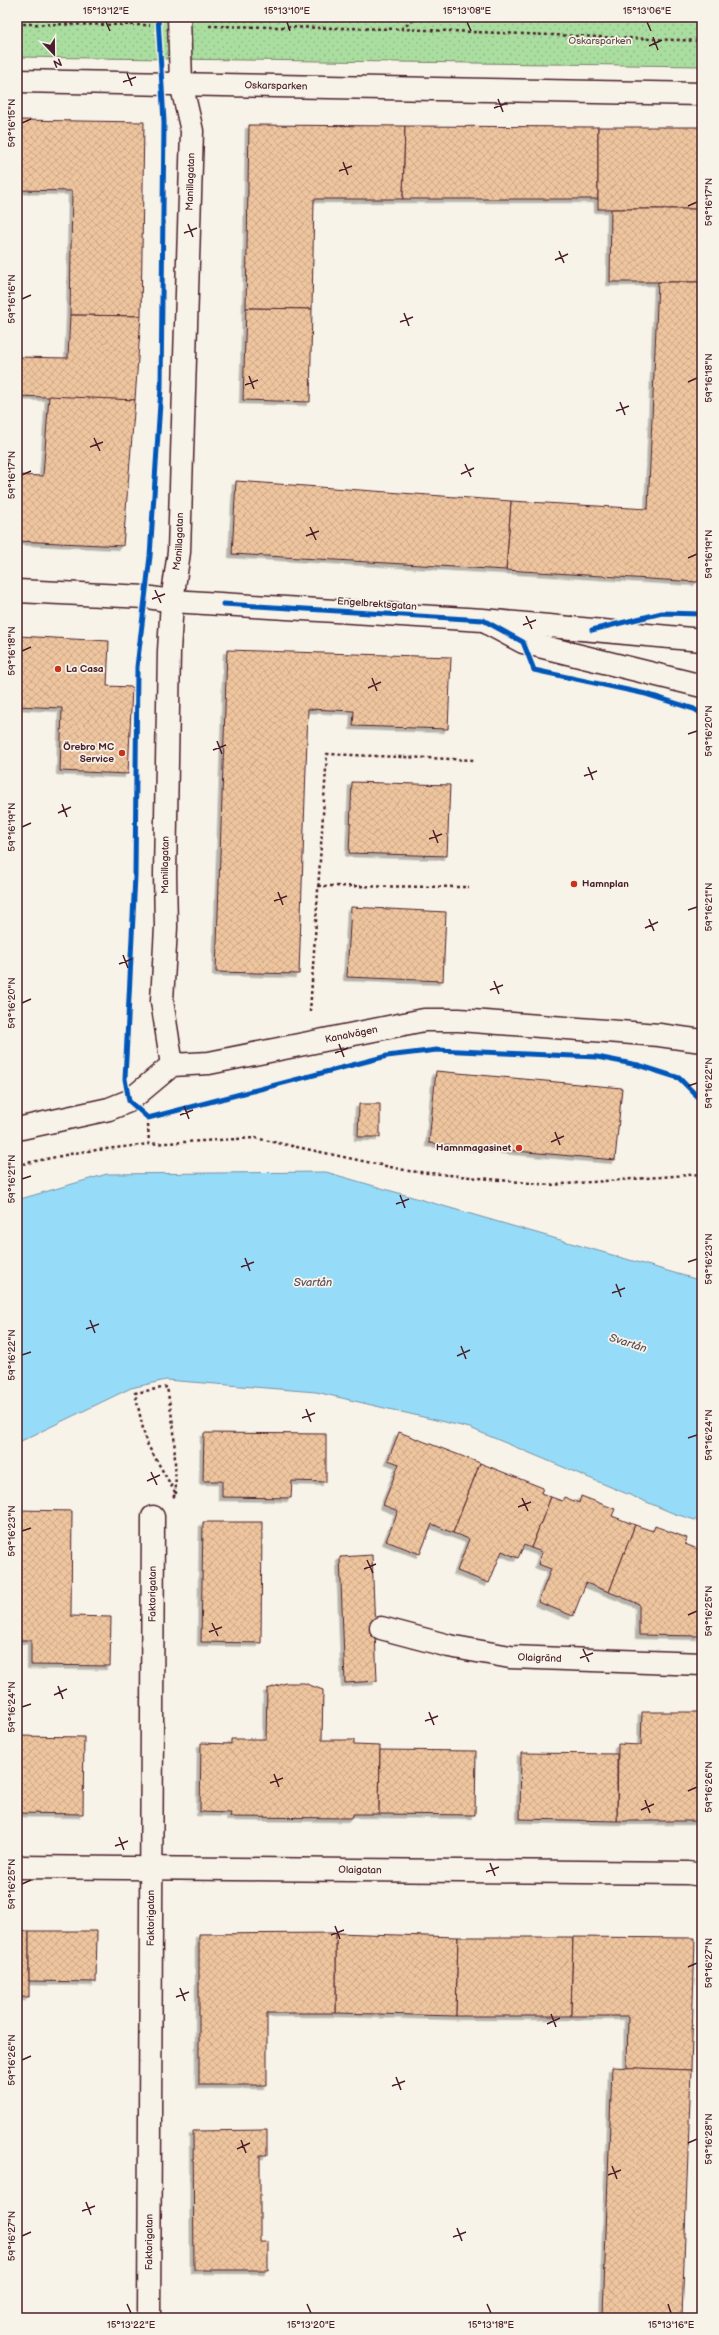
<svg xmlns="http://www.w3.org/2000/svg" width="719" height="2335" viewBox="0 0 719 2335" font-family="'Balsamiq Sans',sans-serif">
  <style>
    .grass { fill: url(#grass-dots); stroke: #7a7e66 }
    .water { fill: #96dcf8; stroke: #7890a6 }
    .building { fill: url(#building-cross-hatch); stroke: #4a1f2b; filter: url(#shadow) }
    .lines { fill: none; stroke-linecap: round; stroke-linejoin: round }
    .minor-casing { stroke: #4a1f2b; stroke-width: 25 }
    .path { stroke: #4a1f2b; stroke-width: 2.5; stroke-dasharray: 3 3; stroke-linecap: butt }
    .minor { stroke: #f7f3e8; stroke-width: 22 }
    .cycleway-casing { stroke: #f7f3e8; stroke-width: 8 }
    .cycleway { stroke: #0057b8; stroke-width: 5 }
    .ticks { fill: none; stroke: #4a1f2b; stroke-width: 1.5 }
    .poi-dot { fill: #c8321e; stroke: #f7f3e8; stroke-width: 1.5 }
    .labels { text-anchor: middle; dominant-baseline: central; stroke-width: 3.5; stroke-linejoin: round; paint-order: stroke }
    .park-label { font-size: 10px; fill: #624f48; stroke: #f7f3e8 }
    .street-label { font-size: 10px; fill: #4a1f2b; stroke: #f7f3e8 }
    .poi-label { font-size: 10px; font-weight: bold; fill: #4a1f2b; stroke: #f7f3e8; text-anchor: start }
    .water-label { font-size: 11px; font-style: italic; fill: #5d4e5e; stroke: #f7f3e8 }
    .neatline { fill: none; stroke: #4a1f2b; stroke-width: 1.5 }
    .ticks-label { font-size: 10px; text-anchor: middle; fill: #4a1f2b }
  </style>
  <defs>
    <pattern id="grass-dots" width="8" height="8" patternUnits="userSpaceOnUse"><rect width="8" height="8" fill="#aadea0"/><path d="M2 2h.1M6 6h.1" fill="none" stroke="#94be8a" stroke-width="1.8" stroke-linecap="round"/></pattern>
    <pattern id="building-cross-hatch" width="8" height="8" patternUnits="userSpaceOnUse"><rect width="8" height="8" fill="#eec59e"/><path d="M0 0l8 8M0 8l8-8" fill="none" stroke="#cea988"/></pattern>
    <filter id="shadow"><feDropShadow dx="-3.5" dy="3.5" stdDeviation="0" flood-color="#0004"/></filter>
  </defs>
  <rect width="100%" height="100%" fill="#f7f3e8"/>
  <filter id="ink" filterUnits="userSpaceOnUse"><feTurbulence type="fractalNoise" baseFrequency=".025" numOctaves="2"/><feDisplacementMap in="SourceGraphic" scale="8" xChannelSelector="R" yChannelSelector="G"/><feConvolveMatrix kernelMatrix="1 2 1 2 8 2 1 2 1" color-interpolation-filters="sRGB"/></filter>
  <g filter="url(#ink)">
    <!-- grass -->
    <polygon class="grass" points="17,17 702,17 702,66 17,57"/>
    <!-- water -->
    <polygon class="water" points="326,1172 702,1281 702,1522 675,1514 470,1428 316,1392 166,1380 131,1388 17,1443 17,1200 107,1174"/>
    <!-- building -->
    <g class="building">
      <polygon points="17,120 144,122 141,316 70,315 72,191 17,190"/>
      <polygon points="249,125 405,126 403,199 314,199 312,309 246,308"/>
      <polygon points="405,126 598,127 598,199 403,199"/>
      <rect x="598" y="127" width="104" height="82"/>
      <polygon points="611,209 702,209 702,282 610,282"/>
      <polygon points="658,282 702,282 702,577 697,582 506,570 511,501 648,509"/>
      <polygon points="246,308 312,309 310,402 243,400"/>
      <polygon points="70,315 141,316 135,400 17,396 17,357 68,358"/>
      <polygon points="49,396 135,400 123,546 17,541 17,475 43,476"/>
      <polygon points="236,481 511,501 506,570 232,554"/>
      <polygon points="18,636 109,641 107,686 132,687 128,774 60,771 62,708 17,706"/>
      <polygon points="227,650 451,657 448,729 353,726 354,711 308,709 299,974 216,972"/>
      <polygon points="352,782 450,785 447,856 349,853"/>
      <polygon points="351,907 446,912 443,981 347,977"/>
      <polygon points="436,1071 622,1088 615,1160 429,1143"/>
      <polygon points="359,1104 380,1104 380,1137 358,1137"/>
      <polygon points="399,1432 480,1463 453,1533 432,1524 420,1554 386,1541 398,1511 383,1505 399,1464 388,1460"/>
      <polygon points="204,1433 326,1434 326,1482 292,1481 291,1498 222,1497 222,1481 203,1481"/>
      <polygon points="480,1463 543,1488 541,1493 551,1497 531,1548 524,1545 518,1558 502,1551 489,1583 457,1571 469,1539 453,1533"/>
      <polygon points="581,1496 615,1509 612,1516 635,1525 609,1592 586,1583 573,1616 538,1602 551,1569 538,1564 542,1552 531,1548 551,1497 562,1501 564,1497 579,1503"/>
      <polygon points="18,1510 72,1511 71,1616 111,1617 110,1666 31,1665 31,1640 17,1640"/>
      <polygon points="203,1522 262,1522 261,1643 201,1642"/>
      <polygon points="635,1525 653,1531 655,1526 687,1538 685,1544 700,1550 700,1636 639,1635 639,1604 609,1592"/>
      <polygon points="372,1555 377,1681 345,1683 340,1557"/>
      <polygon points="286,1683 304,1683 323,1690 322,1740 354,1740 354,1745 380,1746 379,1814 353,1814 353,1818 230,1817 231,1813 200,1812 201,1743 231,1744 231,1739 266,1739 267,1689"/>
      <polygon points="642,1712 699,1712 698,1821 617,1821 618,1744 641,1745"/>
      <polygon points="17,1736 84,1737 83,1814 17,1813"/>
      <polygon points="380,1750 476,1751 475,1815 379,1814"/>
      <polygon points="521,1753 617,1754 617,1821 520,1819"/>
      <polygon points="17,1930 29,1931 29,1997 17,1997"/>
      <polygon points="29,1931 97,1931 96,1982 29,1981"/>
      <polygon points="336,1933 458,1937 456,2016 336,2013"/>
      <polygon points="336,1933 336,2013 267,2013 267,2085 199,2085 199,1934"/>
      <polygon points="458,1937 573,1937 571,2016 456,2016"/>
      <polygon points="573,1937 695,1938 691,2070 627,2068 628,2016 571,2016"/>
      <polygon points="612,2067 691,2070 682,2317 603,2315"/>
      <polygon points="267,2130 267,2155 260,2155 260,2242 268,2242 268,2270 194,2270 193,2131"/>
      <polygon points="606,2315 682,2317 682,2318 606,2318"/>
      <polygon points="195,2316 280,2318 195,2318"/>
    </g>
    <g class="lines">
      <defs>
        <g id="minor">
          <path id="s1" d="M 17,81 L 702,94"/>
          <polyline points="17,591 146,597 172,601 483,620 702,640"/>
          <polyline points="491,625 523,642 702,686"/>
          <path id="s2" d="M 172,1065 L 162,1001 L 166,927 L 165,874 L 169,651 L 172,601 L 179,552 L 192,131 L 181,83 L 179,17"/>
          <path id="s3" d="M 17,1129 L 109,1109 L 129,1101 L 172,1065 L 209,1063 L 424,1020 L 459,1020 L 659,1035 L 702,1041"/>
          <path id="s4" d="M 381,1628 L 449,1646 L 510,1657 L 702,1664"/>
          <path id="s5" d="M 17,1867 L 688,1873 L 702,1875"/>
          <path id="s6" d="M 149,2318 L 153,1517"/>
        </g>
      </defs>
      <!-- minor casing -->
      <use href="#minor" class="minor-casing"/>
      <!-- path -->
      <g class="path">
        <polyline points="17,24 150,25"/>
        <polyline points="209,26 400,29 702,41"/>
        <polyline points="401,29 418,17"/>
        <polyline points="318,886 469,887"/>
        <polyline points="310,1012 327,754 476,760"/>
        <polyline points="148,1124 149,1144"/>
        <polyline points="17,1165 80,1152 149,1144 255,1138 409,1171 550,1185 702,1174"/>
        <polyline points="173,1497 176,1494 146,1442 135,1393 167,1387 174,1430 176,1494"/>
      </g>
      <!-- minor -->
      <use href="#minor" class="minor"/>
      <defs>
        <g id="cycleway">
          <polyline points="158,17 164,122 161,388 150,556 137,667 135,876 125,1079 129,1101 148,1118 387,1056 437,1050 597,1057 638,1065 679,1078 702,1101"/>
          <polyline points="223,604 483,620 523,642 534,670 646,694 694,709 702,714"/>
          <polyline points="592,630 662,613 702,614"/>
        </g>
      </defs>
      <!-- cycleway casing -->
      <use href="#cycleway" class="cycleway-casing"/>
      <!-- cycleway -->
      <use href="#cycleway" class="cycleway"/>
    </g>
  </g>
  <!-- ticks -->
  <path class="ticks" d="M 106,22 L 110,31M 287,22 L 290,31M 467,22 L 471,31M 647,22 L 651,31M 653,37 L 658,50M 649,46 L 662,40M 127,73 L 132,86M 123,82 L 136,77M 498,99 L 503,112M 494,108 L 507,103M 22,123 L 31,119M 343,162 L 348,175M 339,171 L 352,166M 688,206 L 697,202M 188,224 L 193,237M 184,233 L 197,228M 559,251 L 564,263M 555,260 L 568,254M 22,299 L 31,295M 404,313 L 409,326M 400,322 L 413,317M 249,376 L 254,389M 688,382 L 697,378M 245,385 L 258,380M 620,402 L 625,415M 616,411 L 629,406M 94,438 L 100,451M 90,447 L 103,442M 465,464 L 471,477M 461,474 L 474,468M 22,475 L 31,471M 310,527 L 316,540M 306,536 L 319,531M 688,558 L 697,554M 155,590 L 161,603M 152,599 L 165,594M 526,616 L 532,629M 523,625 L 536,620M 22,651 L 31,647M 372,678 L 377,691M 368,688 L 381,682M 688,734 L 697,731M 217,741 L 222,754M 213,750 L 226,745M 588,767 L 593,780M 584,776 L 597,771M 62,804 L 67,817M 58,813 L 71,807M 22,827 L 31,823M 433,830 L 438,843M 429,839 L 442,834M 278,892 L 283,905M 274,901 L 287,896M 688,910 L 697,907M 649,919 L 654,931M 645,928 L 658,922M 123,955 L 128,968M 119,964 L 132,959M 494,981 L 499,994M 490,990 L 503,985M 22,1003 L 31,999M 339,1044 L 344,1057M 335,1053 L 348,1048M 688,1086 L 697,1083M 184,1106 L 189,1119M 180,1115 L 193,1110M 555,1132 L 560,1145M 551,1142 L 564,1136M 22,1179 L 31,1176M 400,1195 L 405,1208M 396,1204 L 409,1199M 245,1258 L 250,1271M 688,1262 L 697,1259M 241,1267 L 254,1262M 616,1284 L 621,1297M 612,1293 L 625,1288M 90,1320 L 95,1333M 86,1329 L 99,1324M 461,1346 L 466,1359M 22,1355 L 31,1352M 457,1356 L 470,1350M 306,1409 L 311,1422M 302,1418 L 315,1413M 688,1438 L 697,1435M 151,1472 L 157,1485M 147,1481 L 160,1475M 522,1498 L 528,1511M 518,1507 L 531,1502M 22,1531 L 31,1528M 367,1560 L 373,1573M 364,1569 L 376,1564M 688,1615 L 697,1611M 212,1623 L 218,1636M 209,1632 L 222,1627M 583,1649 L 589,1662M 580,1658 L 593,1653M 58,1686 L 63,1699M 54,1695 L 67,1689M 22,1707 L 31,1704M 429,1712 L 434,1725M 425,1721 L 438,1716M 274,1774 L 279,1787M 270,1783 L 283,1778M 688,1791 L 697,1787M 645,1800 L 650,1813M 641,1810 L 654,1804M 119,1837 L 124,1850M 115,1846 L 128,1841M 490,1863 L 495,1876M 486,1872 L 499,1867M 22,1884 L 31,1880M 335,1926 L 340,1939M 331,1935 L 344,1930M 688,1967 L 697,1963M 180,1988 L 185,2001M 176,1997 L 189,1992M 551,2014 L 556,2027M 547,2024 L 560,2018M 22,2060 L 31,2056M 396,2077 L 401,2090M 392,2086 L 405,2081M 241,2140 L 246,2153M 688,2143 L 697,2139M 237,2149 L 250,2143M 612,2166 L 617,2179M 608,2175 L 621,2170M 86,2202 L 91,2215M 82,2211 L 95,2206M 457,2228 L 462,2241M 22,2236 L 31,2232M 453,2237 L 466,2232M 127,2304 L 131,2313M 307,2304 L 311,2313M 487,2304 L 491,2313M 668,2304 L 671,2313"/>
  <!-- markers -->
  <g class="poi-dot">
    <circle cx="58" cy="669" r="4"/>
    <circle cx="122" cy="753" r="4"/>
    <circle cx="574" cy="884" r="4"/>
    <circle cx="519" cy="1148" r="4"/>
  </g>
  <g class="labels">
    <!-- park labels -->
    <g class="park-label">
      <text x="600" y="41">Oskarsparken</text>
    </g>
    <!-- street labels -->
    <g class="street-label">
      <text stroke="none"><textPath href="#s1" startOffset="259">Oskarsparken</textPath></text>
      <text stroke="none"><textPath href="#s2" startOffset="885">Manillagatan</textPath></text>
      <text stroke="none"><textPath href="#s2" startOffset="525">Manillagatan</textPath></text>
      <text transform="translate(377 604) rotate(4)">Engelbrektsgatan</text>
      <text stroke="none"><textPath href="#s2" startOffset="201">Manillagatan</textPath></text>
      <text stroke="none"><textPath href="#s3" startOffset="354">Kanalvägen</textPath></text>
      <text stroke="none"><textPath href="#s6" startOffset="724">Faktorigatan</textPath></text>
      <text stroke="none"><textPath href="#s4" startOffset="162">Olaigränd</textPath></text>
      <text stroke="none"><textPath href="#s5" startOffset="343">Olaigatan</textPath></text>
      <text stroke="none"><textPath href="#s6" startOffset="400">Faktorigatan</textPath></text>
      <text stroke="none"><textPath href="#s6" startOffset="76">Faktorigatan</textPath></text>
    </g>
    <!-- poi labels -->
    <g class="poi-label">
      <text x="66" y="669">La Casa</text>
      <text x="114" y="747" text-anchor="end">Örebro MC<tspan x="114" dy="12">Service</tspan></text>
      <text x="582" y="884">Hamnplan</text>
      <text x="511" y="1148" text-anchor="end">Hamnmagasinet</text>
    </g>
    <!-- water labels -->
    <g class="water-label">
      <text x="313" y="1282">Svartån</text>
      <text transform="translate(628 1343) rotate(18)">Svartån</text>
    </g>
  </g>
  <!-- margin -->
  <rect width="719" height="2335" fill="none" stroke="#f7f3e8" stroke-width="44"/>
  <!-- north arrow -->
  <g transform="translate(54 54) rotate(158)" stroke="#f7f3e8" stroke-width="3" paint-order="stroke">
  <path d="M0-3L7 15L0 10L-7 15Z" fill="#4a1f2b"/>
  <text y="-6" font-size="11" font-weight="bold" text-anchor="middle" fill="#4a1f2b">N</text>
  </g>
  <rect x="22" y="22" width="675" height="2291" class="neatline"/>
  <g class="ticks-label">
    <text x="106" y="14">15°13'12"E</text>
    <text x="287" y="14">15°13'10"E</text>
    <text x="467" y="14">15°13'08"E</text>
    <text x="647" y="14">15°13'06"E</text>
    <text transform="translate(11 123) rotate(-90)" y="4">59°16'15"N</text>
    <text transform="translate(708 202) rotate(-90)" y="4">59°16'17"N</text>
    <text transform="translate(11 299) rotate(-90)" y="4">59°16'16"N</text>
    <text transform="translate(708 378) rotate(-90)" y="4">59°16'18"N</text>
    <text transform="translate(11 475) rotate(-90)" y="4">59°16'17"N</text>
    <text transform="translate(708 554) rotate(-90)" y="4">59°16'19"N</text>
    <text transform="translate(11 651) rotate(-90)" y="4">59°16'18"N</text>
    <text transform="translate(708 731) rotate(-90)" y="4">59°16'20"N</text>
    <text transform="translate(11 827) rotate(-90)" y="4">59°16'19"N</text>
    <text transform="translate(708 907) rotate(-90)" y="4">59°16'21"N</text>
    <text transform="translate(11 1003) rotate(-90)" y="4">59°16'20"N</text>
    <text transform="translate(708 1083) rotate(-90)" y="4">59°16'22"N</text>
    <text transform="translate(11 1179) rotate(-90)" y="4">59°16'21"N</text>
    <text transform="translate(708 1259) rotate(-90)" y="4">59°16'23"N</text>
    <text transform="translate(11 1355) rotate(-90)" y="4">59°16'22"N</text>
    <text transform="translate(708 1435) rotate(-90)" y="4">59°16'24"N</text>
    <text transform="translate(11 1531) rotate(-90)" y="4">59°16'23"N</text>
    <text transform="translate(708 1611) rotate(-90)" y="4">59°16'25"N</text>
    <text transform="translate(11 1707) rotate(-90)" y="4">59°16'24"N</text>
    <text transform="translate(708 1787) rotate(-90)" y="4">59°16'26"N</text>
    <text transform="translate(11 1884) rotate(-90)" y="4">59°16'25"N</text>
    <text transform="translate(708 1963) rotate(-90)" y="4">59°16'27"N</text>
    <text transform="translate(11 2060) rotate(-90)" y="4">59°16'26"N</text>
    <text transform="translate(708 2139) rotate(-90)" y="4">59°16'28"N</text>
    <text transform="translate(11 2236) rotate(-90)" y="4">59°16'27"N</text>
    <text x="131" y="2328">15°13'22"E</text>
    <text x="311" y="2328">15°13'20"E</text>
    <text x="491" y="2328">15°13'18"E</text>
    <text x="671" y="2328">15°13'16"E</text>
  </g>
</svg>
